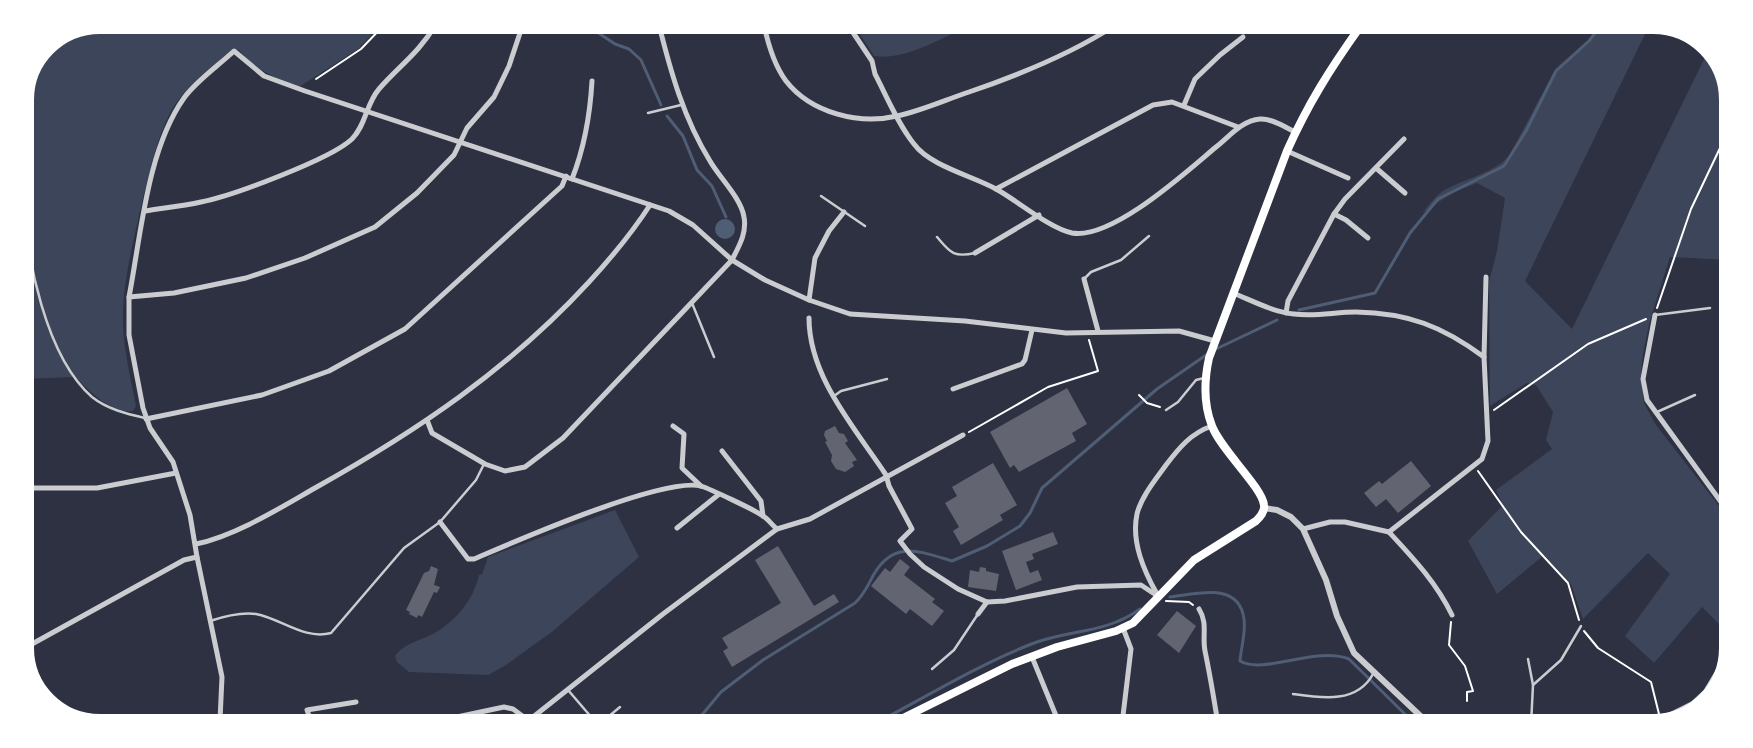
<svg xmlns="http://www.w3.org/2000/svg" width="1753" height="748" viewBox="0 0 1753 748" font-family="'PT Sans Narrow',sans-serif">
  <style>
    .green { fill: #3c4559 }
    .water { fill: #4f5d75 }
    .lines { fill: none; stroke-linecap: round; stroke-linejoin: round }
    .stream { stroke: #4f5d75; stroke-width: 3 }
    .building { fill: #626471 }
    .path { stroke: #fff; stroke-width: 2 }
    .service { stroke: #caccd0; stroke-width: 2.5 }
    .minor { stroke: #caccd0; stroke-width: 5 }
    .tertiary { stroke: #caccd0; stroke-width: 6 }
    .secondary { stroke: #fff; stroke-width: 8 }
    .rim { fill: none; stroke: #fff; stroke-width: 6 }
  </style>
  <rect width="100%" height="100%" fill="#2d3142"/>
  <!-- green -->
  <g class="green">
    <path d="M 100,23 L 382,24 L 358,49 L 299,87 C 275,79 255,69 239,50 C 217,57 181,92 170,113 C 155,143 148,178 140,211 C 133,244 124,277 123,312 C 122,343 130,375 136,406 L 133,411 C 110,413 91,392 75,377 L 23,379 L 23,108 L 27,108 L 25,90 L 45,45 Z"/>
    <path d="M 854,25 L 969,26 C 941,38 905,61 874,56 Z"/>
    <path d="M 1596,28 L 1648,28 L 1525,281 L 1572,329 L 1709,49 L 1715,53 L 1730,95 L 1729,260 L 1670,257 L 1649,324 L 1643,354 L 1641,373 L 1644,403 L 1656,425 L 1726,515 L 1725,630 L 1702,607 L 1654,663 L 1625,636 L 1670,574 L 1648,553 L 1583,619 L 1571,584 L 1544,555 L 1497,594 L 1468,541 L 1503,505 L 1496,490 L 1552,449 L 1546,440 L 1553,412 L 1536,385 L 1527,383 L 1490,406 L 1489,282 L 1497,251 L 1505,198 L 1477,183 L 1454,192 L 1422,213 C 1428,206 1433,199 1440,193 C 1462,178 1490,176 1509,156 L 1556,68 L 1589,39 Z"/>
    <path d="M 615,510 L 639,557 L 553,631 L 506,665 L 488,675 L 409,672 L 397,662 L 395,656 C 405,642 424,640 438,631 C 458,618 474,598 479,575 L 482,574 L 488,557 Z"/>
  </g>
  <!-- water -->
  <circle class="water" cx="725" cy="229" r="10"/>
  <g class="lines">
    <!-- stream -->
    <g class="stream">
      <polyline points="585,24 615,44 629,49 641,60 661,105"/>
      <polyline points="667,116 683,136 697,170 712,186 726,217"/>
      <polyline points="1299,310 1375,293 1410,233 1438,199 1504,166 1526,131 1556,71 1589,41 1599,28"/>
      <polyline points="1214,350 1277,320"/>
      <path d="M 1170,597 C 1197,594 1239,581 1244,619 C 1246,632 1241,648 1240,661 C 1263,675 1316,646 1349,659 L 1416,725"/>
      <path d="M 696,722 L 721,692 L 763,660 L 855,603 C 864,595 868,585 874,574 C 894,540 919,551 952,561 L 987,546 L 1020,526 L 1030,513 L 1042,488 L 1157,389 L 1209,353"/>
      <path d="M 876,723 C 926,697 976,666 1029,645 C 1067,629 1104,635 1140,609"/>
    </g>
  </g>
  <!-- building -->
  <g class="building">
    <polygon points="1067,388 1087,424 1072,433 1076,441 1019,472 1014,465 1010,468 990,432"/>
    <polygon points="835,426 839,433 844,434 848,441 845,443 857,460 852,462 854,466 845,472 836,469 831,461 832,455 825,442 827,441 824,435 825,431"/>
    <polygon points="1411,461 1431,486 1398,513 1386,499 1376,507 1364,493 1379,481 1382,484"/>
    <polygon points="993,463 1017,505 1000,515 1003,520 961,545 953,531 959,527 945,503 957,496 952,487"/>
    <polygon points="1053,532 1058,544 1032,554 1034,559 1026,562 1030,573 1038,570 1042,580 1016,590 1002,551"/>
    <polygon points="778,546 814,606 834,594 839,602 732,667 723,651 728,648 722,638 781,603 755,560"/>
    <polygon points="900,559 910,567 904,575 935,599 932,602 944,611 932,626 910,609 906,614 871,586 885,568 890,572"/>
    <polygon points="431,566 438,569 434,585 440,587 437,593 434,592 422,617 418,615 417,618 409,614 410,612 406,610 424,573 429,571"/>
    <polygon points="980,567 986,568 986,571 999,574 996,591 968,587 970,570 979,572"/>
    <polygon points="1177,611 1196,626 1179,653 1157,635"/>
  </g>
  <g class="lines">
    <!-- path -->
    <g class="path">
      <polyline points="224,23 226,26"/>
      <polyline points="316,79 361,49 385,24"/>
      <polyline points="1657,308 1691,209 1730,127"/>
      <polyline points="1139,395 1147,403 1160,407"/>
      <polyline points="1494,410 1588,344 1646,319"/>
      <polyline points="969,432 1048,387 1098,371 1089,340"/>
      <polyline points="1478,471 1521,532 1568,583 1579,620"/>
      <polyline points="1166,601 1189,602 1193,605"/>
      <polyline points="1451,622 1449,645 1465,666 1473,691 1467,692 1467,701"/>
      <polyline points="1584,631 1598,648 1651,682 1659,714"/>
    </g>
    <!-- service -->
    <g class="service">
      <path d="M 23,108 C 29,139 24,168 24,199 C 26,258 46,357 92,397 C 107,409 127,414 145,418"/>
      <polyline points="648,113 681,105"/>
      <polyline points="821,196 865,226"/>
      <path d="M 937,237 C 950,252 953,258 975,253"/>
      <polyline points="1084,279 1091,272 1121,260 1149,236"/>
      <polyline points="692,303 714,357"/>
      <polyline points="1655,315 1710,308"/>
      <polyline points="834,396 841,391 887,379"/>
      <polyline points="1166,410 1178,402 1196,380 1204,378"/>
      <polyline points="1657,412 1695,395"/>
      <polyline points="23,558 26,488"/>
      <path d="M 210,621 C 225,616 241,612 256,614 C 282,619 304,640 331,633 L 404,548 L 440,522 L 476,480 L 484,464"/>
      <polyline points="1528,659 1533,685 1531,725"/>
      <polyline points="932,669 954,650 978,614"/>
      <polyline points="1533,685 1561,660 1581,626"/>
      <polyline points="568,690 592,718 592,722"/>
      <path d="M 1293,694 C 1321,698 1357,704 1373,674"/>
      <polyline points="592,718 608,717 620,707"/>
    </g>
    <!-- minor -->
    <g class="minor">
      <path d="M 764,25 C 768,44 774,65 786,81 C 811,113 859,125 897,116 C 921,111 945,100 969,92 C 1019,75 1069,55 1114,26"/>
      <path d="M 848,25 L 872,61 L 875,74 C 887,97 898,124 914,144 C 930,166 973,176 996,189 C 1018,201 1049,228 1072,233 C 1112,240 1186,172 1216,147 C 1230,136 1241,121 1260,119 C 1271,118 1285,127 1295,132"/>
      <polyline points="1184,105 1195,79 1220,55 1243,37"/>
      <polyline points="1287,151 1348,178"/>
      <polyline points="1376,168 1405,193"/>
      <path d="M 572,179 C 585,146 590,116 592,81"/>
      <polyline points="996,189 1153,105 1172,102 1238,127"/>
      <path d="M 145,211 C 164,208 183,206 201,202 C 232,196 331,159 352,139 C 366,125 366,104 379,89 C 399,66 419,53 436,24"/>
      <polyline points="1334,214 1346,220 1368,238"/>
      <polyline points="975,253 1039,215"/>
      <polyline points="1084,279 1098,331"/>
      <path d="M 1233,293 C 1253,301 1273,312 1294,314 C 1315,317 1335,312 1356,312 C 1408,313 1442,326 1484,357"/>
      <polyline points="129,297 174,293 246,278 305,258 375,227 417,193 454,155 467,128 494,97 509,66 520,33"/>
      <polyline points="809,300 815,258 829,231 844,212"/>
      <polyline points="1286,313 1288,301 1334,214 1345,199 1404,139"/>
      <polyline points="1655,315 1643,379 1647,400 1726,509"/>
      <path d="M 809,318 C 809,377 855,428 886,475 L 889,486 L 912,529 L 900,541 L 910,554 L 924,567 L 958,589 L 987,602 L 1005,601 L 1077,587 L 1141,585 L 1159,597"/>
      <polyline points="953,389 1022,364 1025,360 1032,330"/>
      <polyline points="146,419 262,395 329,371 405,329 562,186 566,176"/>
      <path d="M 427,420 L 432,433 L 485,464 L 505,471 L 525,467 L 563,438 L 732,260 C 739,246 747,233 744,217 C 741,198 719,177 710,161 C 684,119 671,73 659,25"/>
      <polyline points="673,426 684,434 682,468 701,486"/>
      <polyline points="722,451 761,501 763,516"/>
      <polyline points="23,488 97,488 176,473"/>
      <path d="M 440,522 L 468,559 L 474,559 C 516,541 662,477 701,486 C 710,489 755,510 763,516 C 768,519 772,525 777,529"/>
      <polyline points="677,528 718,495"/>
      <polyline points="1303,529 1330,522 1345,522 1389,532"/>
      <polyline points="1389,532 1482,459 1488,441 1484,357 1486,277"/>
      <path d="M 1389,532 C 1413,558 1436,582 1452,615"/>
      <path d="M 196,544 C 235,536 280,508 315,488 C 417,431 509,369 589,282 C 611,258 632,233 650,205"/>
      <path d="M 1157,594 C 1144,571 1131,542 1137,514 C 1141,497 1156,479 1166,465 C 1179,448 1191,433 1212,426"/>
      <path d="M 1199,609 C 1208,623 1202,636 1205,651 C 1210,675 1214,699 1218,724"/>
      <polyline points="978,614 987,602"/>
      <polyline points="23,649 184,560 197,557"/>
      <polyline points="1032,657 1059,723"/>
      <path d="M 220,720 L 222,677 L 197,557 L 190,515 L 173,462 L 150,428 L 143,408 L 129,335 L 129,297 C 141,235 147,150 184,98 C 196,81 218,66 234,51 L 264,76 L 305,91 L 669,211 L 693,225 L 732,260 L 765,280 L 809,300 L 850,314 L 965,321 L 1066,333 L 1179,331 L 1215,341"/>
      <polyline points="311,721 307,710 356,702"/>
      <polyline points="438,721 504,707 513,709 529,721"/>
      <polyline points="528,721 663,614 777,529 810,519 963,435"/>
      <polyline points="1122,724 1131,649 1123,628"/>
    </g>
    <!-- tertiary -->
    <g class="tertiary">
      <polyline points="1264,508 1277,510 1291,517 1303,529 1326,580 1337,616 1354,653 1430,725"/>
      <polyline points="1619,725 1657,722 1693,704 1706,692 1725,660"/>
    </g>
    <!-- secondary -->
    <path class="secondary" d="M 893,723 L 1012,664 L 1057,647 L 1116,631 L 1133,623 L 1194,560 L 1256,521 C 1260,517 1265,512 1264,505 C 1262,487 1221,450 1212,426 C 1203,403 1204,381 1209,358 L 1287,151 C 1308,104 1330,69 1360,27"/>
  </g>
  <!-- crop -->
  <path d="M0 0H1753V748H0ZM100 31H1653A69 69 0 0 1 1722 100V648A69 69 0 0 1 1653 717H100A69 69 0 0 1 31 648V100A69 69 0 0 1 100 31Z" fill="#fff" fill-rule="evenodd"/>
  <path class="rim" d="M100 31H1653A69 69 0 0 1 1722 100V648A69 69 0 0 1 1653 717H100A69 69 0 0 1 31 648V100A69 69 0 0 1 100 31Z"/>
</svg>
